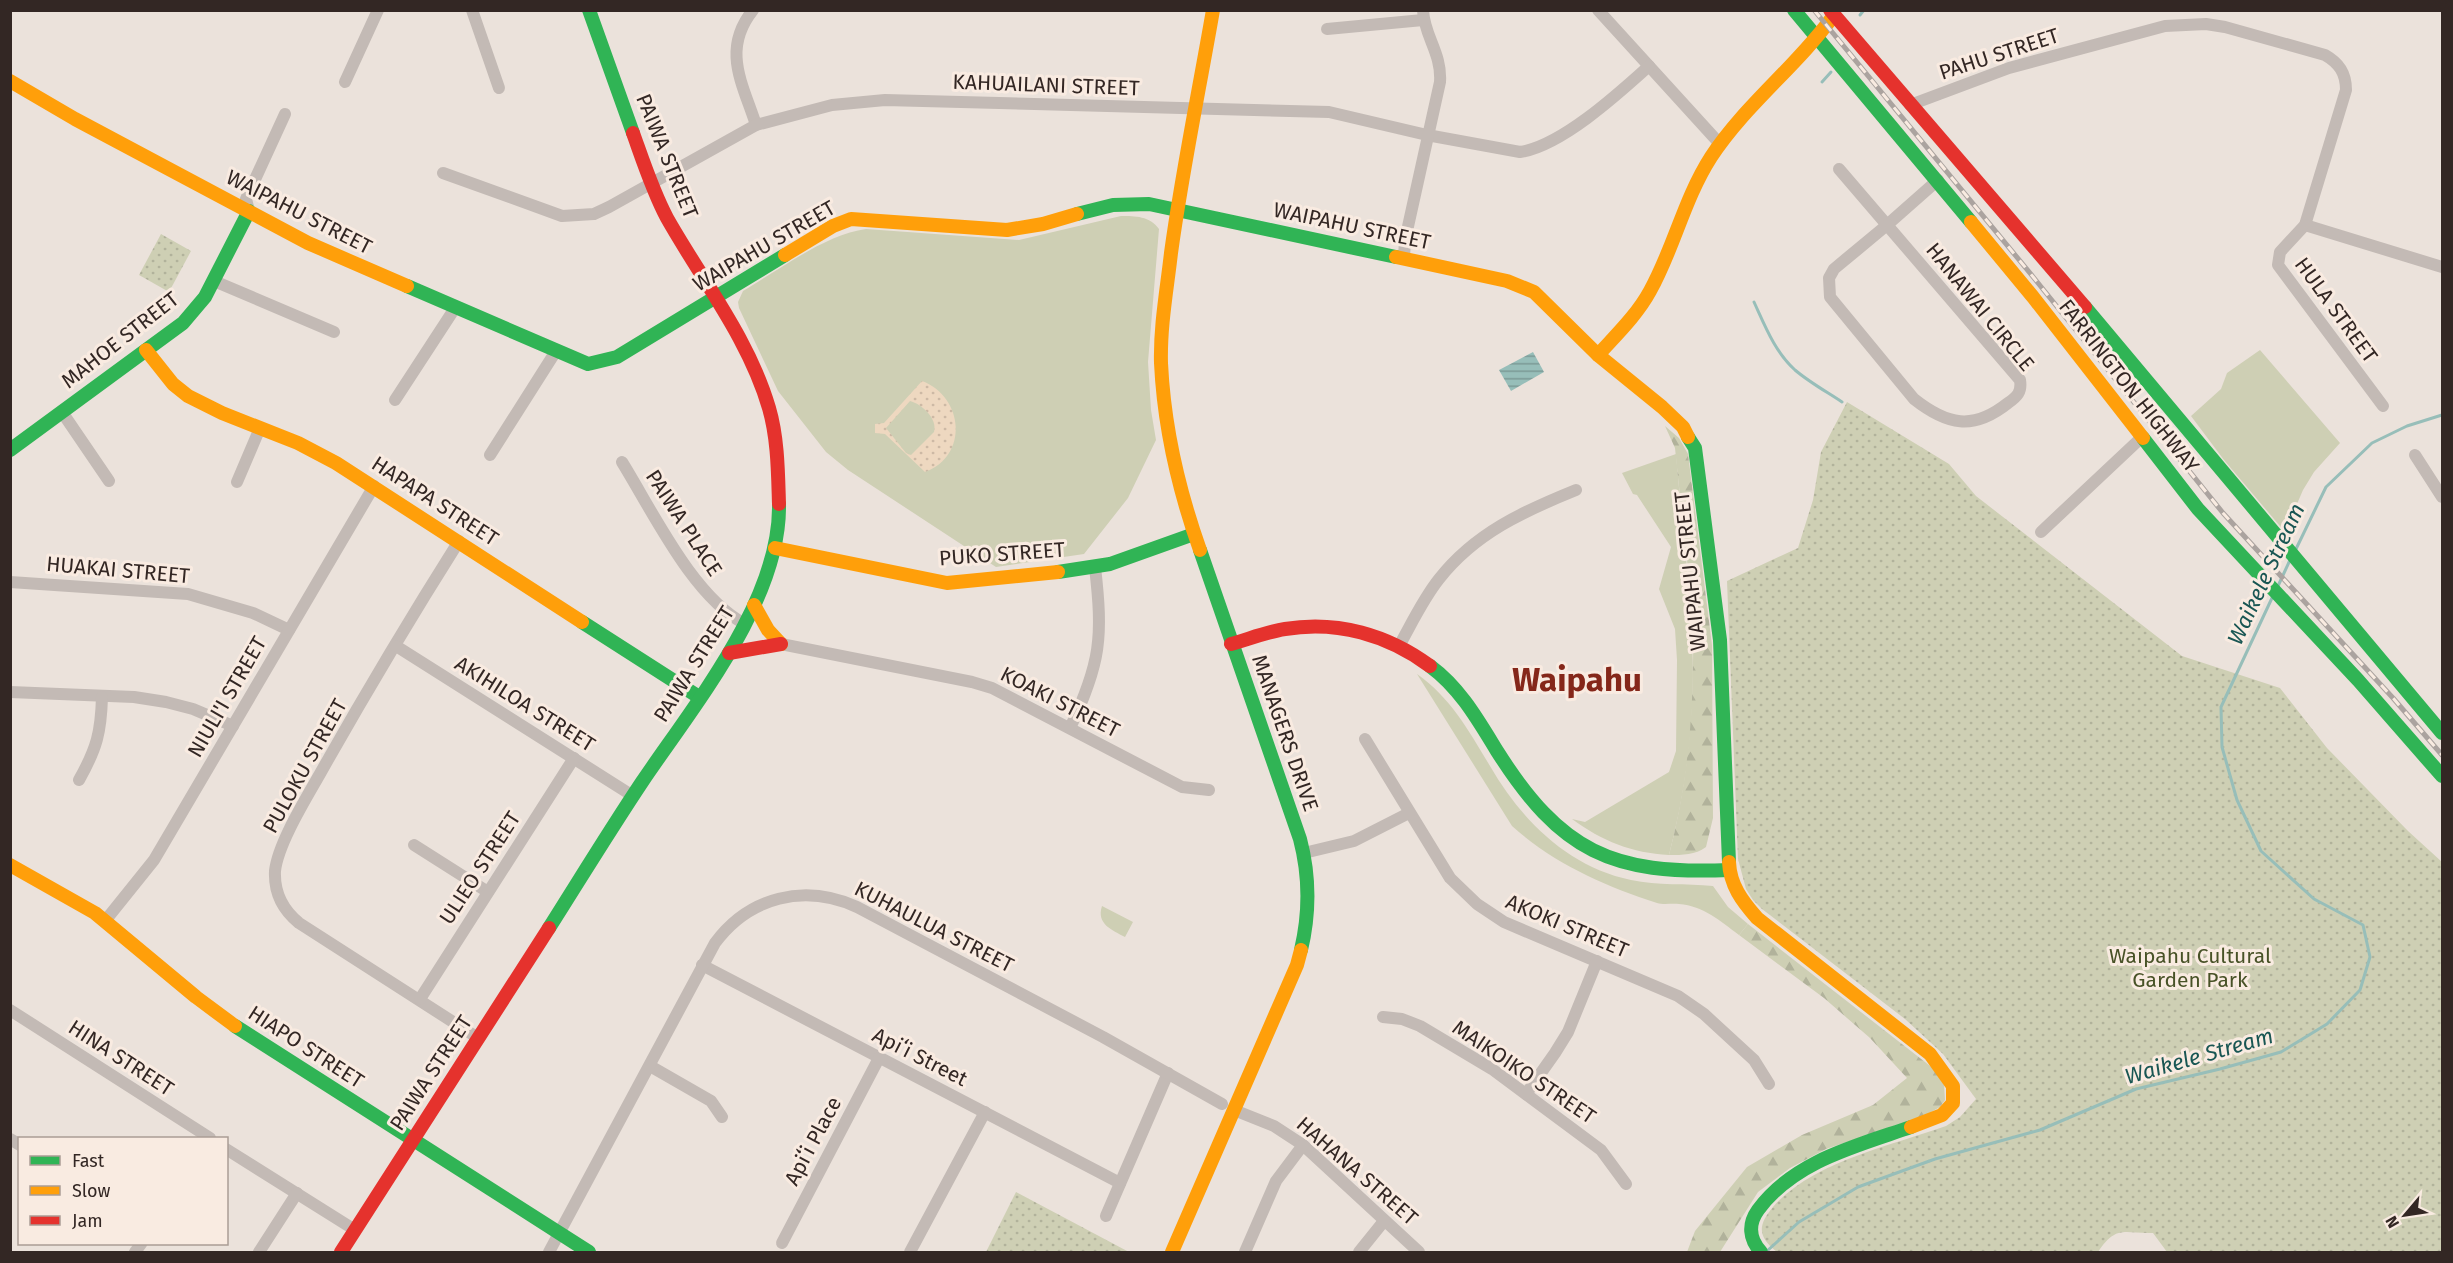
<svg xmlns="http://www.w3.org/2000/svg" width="2453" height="1263" viewBox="0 0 2453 1263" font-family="'Fira Sans',sans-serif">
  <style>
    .grass { fill: #cecfb4 }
    .forest { fill: url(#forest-firs) }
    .sand { fill: url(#sand-dots); fill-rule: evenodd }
    .park { fill: url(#park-dots) }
    .water { fill: url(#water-rules) }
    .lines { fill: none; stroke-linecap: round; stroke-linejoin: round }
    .stream { stroke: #97beb9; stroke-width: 3 }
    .street { stroke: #c3bab5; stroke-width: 12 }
    .fast { stroke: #30b455; stroke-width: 14 }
    .slow { stroke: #ff9f0a; stroke-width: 14 }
    .jam { stroke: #e5322d; stroke-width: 14 }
    .rail-casing { stroke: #aba39f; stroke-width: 5 }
    .rail { stroke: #f9ebe1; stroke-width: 3; stroke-dasharray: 9; stroke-linecap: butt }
    .labels { text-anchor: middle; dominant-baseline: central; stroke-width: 6; stroke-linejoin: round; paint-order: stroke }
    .street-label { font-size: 21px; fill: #332724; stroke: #f9ebe1 }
    .park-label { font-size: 21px; fill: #485227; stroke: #f9ebe1 }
    .water-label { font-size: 22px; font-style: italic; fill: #195653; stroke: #f9ebe1 }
    .town-label { font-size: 33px; font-weight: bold; fill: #85271a; stroke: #f9ebe1 }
  </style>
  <defs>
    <pattern id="forest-firs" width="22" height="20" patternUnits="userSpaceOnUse" patternTransform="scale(1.5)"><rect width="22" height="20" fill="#cecfb4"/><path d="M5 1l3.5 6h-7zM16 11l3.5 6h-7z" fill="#b1b29b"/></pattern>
    <pattern id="sand-dots" width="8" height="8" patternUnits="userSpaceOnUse" patternTransform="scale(1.5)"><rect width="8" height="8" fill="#eed8c0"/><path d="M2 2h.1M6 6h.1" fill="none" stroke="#cdb9a5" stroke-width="1.8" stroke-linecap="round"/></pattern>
    <pattern id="park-dots" width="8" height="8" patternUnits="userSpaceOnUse" patternTransform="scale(1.5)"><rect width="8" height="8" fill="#cecfb4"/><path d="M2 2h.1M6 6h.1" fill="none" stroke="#b1b29b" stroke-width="1.8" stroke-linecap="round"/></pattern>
    <pattern id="water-rules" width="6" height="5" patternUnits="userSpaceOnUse" patternTransform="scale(1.5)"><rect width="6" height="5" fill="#97beb9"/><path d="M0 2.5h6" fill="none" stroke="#7c9a96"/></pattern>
  </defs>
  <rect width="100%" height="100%" fill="#ebe2db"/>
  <!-- grass -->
  <g class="grass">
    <path d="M 1121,216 C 1135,216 1150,216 1159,229 L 1148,362 L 1151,410 L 1156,440 L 1128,498 L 1084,554 L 996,567 L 848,470 L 826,452 L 778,391 L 739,308 L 738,302 L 743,291 C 779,270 826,234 866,229 L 1019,240 Z"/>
    <polygon points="2260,350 2340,443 2314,472 2303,490 2285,532 2224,460 2191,416 2221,389 2227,373"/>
    <path d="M 1676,454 C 1681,517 1690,579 1692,642 C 1696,713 1687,786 1669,855 C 1632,853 1602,841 1572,819 L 1585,822 L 1669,772 L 1676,751 L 1677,660 L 1675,629 L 1659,589 L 1671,547 L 1637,495 L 1633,494 L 1622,473 Z"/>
    <path d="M 1417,674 C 1451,698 1469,731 1490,766 C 1521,820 1568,867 1631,880 C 1658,886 1686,883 1713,886 L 1728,907 L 1748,924 L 1739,935 C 1720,921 1704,906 1679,904 C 1672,903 1664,905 1657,903 C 1604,886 1553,863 1512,826 Z"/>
    <path d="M 1102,906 L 1133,922 L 1125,937 C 1112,930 1096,924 1102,906 Z"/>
  </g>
  <!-- forest -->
  <g class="forest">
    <path d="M 1665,426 L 1679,438 L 1688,454 L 1712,645 L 1713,818 L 1706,847 C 1695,855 1683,855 1669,855 C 1687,786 1694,714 1693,643 C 1691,579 1681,512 1675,448 Z"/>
    <polygon points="1748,924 1934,1069 1944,1085 1945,1100 1940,1107 1924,1116 1826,1149 1790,1168 1758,1192 1720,1252 1687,1252 1695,1231 1747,1167 1802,1135 1873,1105 1907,1078 1870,1038 1824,998 1739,935"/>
  </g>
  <!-- sand -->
  <path class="sand" d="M 922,381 C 964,397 969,456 925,472 L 885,434 L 875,433 L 875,424 L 884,423 ZM 910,401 C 922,404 938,419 934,432 L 911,455 L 906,453 L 886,428 Z"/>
  <!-- park -->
  <g class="park">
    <polygon points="161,234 191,251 169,292 139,275"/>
    <path d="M 1847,402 L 1949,464 L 1976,496 L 2182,656 L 2280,688 L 2327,748 L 2408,831 L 2442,862 L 2442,1252 L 2167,1252 L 2153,1233 C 2124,1234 2117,1224 2098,1252 L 1777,1252 C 1758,1237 1757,1226 1773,1207 C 1812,1162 1890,1146 1946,1126 L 1960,1117 L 1976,1099 L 1943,1054 L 1905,1019 L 1762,909 L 1753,900 L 1746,889 L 1738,859 L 1727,581 L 1798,548 L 1813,500 L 1821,452 Z"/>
    <polygon points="1016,1192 1129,1252 986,1252"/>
  </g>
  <!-- water -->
  <polygon class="water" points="1533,352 1544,372 1511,391 1499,370"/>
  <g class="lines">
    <!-- stream -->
    <g class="stream">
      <polyline points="1860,15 1864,10"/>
      <polyline points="1822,82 1831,72"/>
      <path d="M 1754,302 C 1765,326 1775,352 1795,370 C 1809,382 1827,392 1842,402"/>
      <polyline points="2296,549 2326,487 2372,443 2407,426 2442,415"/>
      <polyline points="2278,586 2290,560"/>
      <polyline points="1767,1251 1799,1222 1858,1187 1935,1159 2040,1130 2136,1089 2220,1069 2281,1052 2327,1024 2360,990 2370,957 2363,925 2314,899 2261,851 2237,800 2222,747 2221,707 2272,598"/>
    </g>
    <!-- street -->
    <g class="street">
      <polyline points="472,10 499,88"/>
      <path d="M 753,10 C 721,50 743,84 756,125"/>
      <polyline points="1598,10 1720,144"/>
      <polyline points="1327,29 1423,20"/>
      <polyline points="345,82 378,10"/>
      <path d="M 1910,105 L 2009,68 L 2165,26 L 2206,24 L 2225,27 L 2325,55 C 2339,63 2346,73 2346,90 L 2305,225 L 2280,252 L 2278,265 L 2383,406"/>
      <polyline points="1839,169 1887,225 1938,180"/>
      <path d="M 443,173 L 562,216 L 594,214 L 609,207 L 756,125 L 832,105 L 885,100 L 1329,112 L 1427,135 L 1520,152 C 1561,146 1618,94 1649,66"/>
      <polyline points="249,211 246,199 285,114"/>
      <path d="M 1887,225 L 2020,380 C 2022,392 2017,397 2008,403 C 1973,431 1947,425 1914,399 L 1830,297 L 1829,278 L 1834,269 Z"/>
      <polyline points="2305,225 2442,267"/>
      <path d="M 1404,258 L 1405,240 L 1440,82 C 1442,53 1424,36 1423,10"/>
      <polyline points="214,281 334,332"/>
      <polyline points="395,400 455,308"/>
      <polyline points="62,412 109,481"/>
      <polyline points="490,455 556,351"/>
      <polyline points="2415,455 2442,497"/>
      <path d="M 622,462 C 653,512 693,597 745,624"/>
      <polyline points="237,482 260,428"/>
      <polyline points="2041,532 2141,438"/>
      <path d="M 459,541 C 411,617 365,694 321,772 C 307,797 278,843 275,871 C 274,892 283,910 299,923 L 478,1038"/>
      <polyline points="10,582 188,594 253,613 289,630"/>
      <polyline points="781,644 972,682 992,688 1182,787 1209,790"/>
      <polyline points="396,646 633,796"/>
      <path d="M 1399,646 C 1412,623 1423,599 1439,579 C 1475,533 1524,511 1576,490"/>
      <polyline points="10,692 134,697 166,702 193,709 233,726"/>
      <path d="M 1070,728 C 1101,663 1103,637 1095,567"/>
      <polyline points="1365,739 1450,878 1477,904 1504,922 1678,996 1704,1014 1754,1060 1769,1084"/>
      <path d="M 79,780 C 97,748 101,732 102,697"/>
      <polyline points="414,845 488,892"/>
      <polyline points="1304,853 1354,841 1409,813"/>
      <polyline points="105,921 154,860 374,486"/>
      <polyline points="702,965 1120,1183"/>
      <polyline points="420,999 574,758"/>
      <polyline points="10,1010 210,1138"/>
      <polyline points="1383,1017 1402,1019 1420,1026 1492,1069 1601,1150 1626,1184"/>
      <polyline points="650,1066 711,1101 722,1117"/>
      <polyline points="1526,1094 1555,1053 1568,1032 1597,961"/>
      <polyline points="1234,1110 1274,1126 1303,1145 1419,1252"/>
      <polyline points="10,1139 20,1145"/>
      <polyline points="226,1149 355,1230"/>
      <polyline points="1106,1216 1168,1073"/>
      <polyline points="782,1243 879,1058"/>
      <polyline points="135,1252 141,1244"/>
      <polyline points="259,1252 297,1193"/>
      <path d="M 549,1252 L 715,943 C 749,897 804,883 857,907 L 1103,1037 L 1222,1104"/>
      <polyline points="910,1252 985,1112"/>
      <polyline points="1245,1252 1276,1181 1303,1145"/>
      <polyline points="1359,1252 1384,1221"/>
    </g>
    <!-- fast -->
    <g class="fast">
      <polyline points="589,10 633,133"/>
      <polyline points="1794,10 1971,222"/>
      <polyline points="1077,214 1113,205 1149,204 1396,257"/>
      <polyline points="407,286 588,364 617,357 785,255"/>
      <polyline points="2085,307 2442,733"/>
      <polyline points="1688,437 1695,448 1720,640 1729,862"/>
      <polyline points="2143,438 2198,509 2358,680 2442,776"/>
      <polyline points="10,450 183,323 205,297 249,211"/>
      <path d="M 1200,550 L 1300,839 C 1310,877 1310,912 1301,950"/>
      <polyline points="1058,572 1110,564 1194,534"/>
      <polyline points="582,622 699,697"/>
      <path d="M 1430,666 C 1460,688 1478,720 1497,751 C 1561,852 1612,875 1729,870"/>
      <path d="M 549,928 C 580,879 610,830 642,782 C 694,705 781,600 779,504"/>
      <polyline points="235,1026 589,1252"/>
      <path d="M 1761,1252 C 1749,1239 1748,1224 1758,1210 C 1794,1161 1856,1146 1911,1127"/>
    </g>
    <!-- slow -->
    <g class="slow">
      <polyline points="10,81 75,119 308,243 407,286"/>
      <polyline points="1971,222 2033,297 2143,438"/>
      <polyline points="785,255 833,226 851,219 1007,230 1043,224 1077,214"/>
      <polyline points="1396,257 1507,281 1534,292 1598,355 1662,407 1683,427 1688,437"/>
      <polyline points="146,350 173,384 188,396 222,413 298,443 336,463 582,622"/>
      <path d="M 1598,355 C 1616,335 1637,315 1650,291 C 1674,248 1684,199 1711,157 C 1745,105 1797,66 1834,15"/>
      <polyline points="775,548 947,583 1058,572"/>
      <path d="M 1200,550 C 1179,491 1164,426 1161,363 C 1160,326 1167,289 1171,253 C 1182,172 1199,91 1213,10"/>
      <polyline points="754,605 768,630 781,644"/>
      <path d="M 1729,862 C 1730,885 1742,901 1757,918 L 1930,1054 L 1953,1086 L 1953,1103 L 1942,1115 L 1911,1127"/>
      <polyline points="10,865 95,913 196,997 235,1026"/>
      <polyline points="1172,1252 1297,965 1301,950"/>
    </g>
    <!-- jam -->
    <g class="jam">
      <polyline points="1830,10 2085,307"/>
      <path d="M 633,133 C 643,161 653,192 667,218 C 702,280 749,339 769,408 C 778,439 778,473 779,504"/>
      <path d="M 1231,644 C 1249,639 1266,632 1285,629 C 1337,620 1388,635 1430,666"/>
      <polyline points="729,653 781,644"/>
      <polyline points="341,1252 549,928"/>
    </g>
    <defs>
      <polyline id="rail" points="1814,10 2034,278 2223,513 2393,698 2442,755"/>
    </defs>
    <!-- rail casing -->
    <use href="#rail" class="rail-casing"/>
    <!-- rail -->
    <use href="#rail" class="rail"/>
  </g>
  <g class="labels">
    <!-- street labels -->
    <g class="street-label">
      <text transform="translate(1999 54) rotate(-18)">PAHU STREET</text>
      <text transform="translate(1046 85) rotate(2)">KAHUAILANI STREET</text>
      <text transform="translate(667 156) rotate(68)">PAIWA STREET</text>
      <text transform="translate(299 212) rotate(27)">WAIPAHU STREET</text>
      <text transform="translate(1352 226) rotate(12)">WAIPAHU STREET</text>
      <text transform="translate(764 246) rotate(-30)">WAIPAHU STREET</text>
      <text transform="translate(1980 307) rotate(51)">HANAWAI CIRCLE</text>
      <text transform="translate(2336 310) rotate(54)">HULA STREET</text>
      <text transform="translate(120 340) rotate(-38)">MAHOE STREET</text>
      <text transform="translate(2129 386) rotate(52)">FARRINGTON HIGHWAY</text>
      <text transform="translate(435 501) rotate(33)">HAPAPA STREET</text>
      <text transform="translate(684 523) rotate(57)">PAIWA PLACE</text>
      <text transform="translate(1002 554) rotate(-4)">PUKO STREET</text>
      <text transform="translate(118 570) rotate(5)">HUAKAI STREET</text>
      <text transform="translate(1690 571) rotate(-96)">WAIPAHU STREET</text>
      <text transform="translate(694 664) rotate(-58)">PAIWA STREET</text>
      <text transform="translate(227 697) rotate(-60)">NIULI'I STREET</text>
      <text transform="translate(1060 702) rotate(27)">KOAKI STREET</text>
      <text transform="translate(525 704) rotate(32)">AKIHILOA STREET</text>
      <text transform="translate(1285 733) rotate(71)">MANAGERS DRIVE</text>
      <text transform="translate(305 766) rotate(-61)">PULOKU STREET</text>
      <text transform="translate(480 868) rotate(-57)">ULIEO STREET</text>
      <text transform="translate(1567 926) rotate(23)">AKOKI STREET</text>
      <text transform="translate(934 927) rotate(27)">KUHAULUA STREET</text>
      <text transform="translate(306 1047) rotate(33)">HIAPO STREET</text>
      <text transform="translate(920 1057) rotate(27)">Apiʻi Street</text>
      <text transform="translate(121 1058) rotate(33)">HINA STREET</text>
      <text transform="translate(1524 1072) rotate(34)">MAIKOIKO STREET</text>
      <text transform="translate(431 1073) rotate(-57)">PAIWA STREET</text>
      <text transform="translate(813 1141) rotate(-62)">Apiʻi Place</text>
      <text transform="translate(1357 1171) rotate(41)">HAHANA STREET</text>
    </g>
    <!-- park labels -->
    <g class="park-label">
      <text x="2190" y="956">Waipahu Cultural<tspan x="2190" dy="24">Garden Park</tspan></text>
    </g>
    <!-- water labels -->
    <g class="water-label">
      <text transform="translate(2266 574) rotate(-65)">Waikele Stream</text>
      <text transform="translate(2199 1056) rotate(-16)">Waikele Stream</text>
    </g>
    <!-- town labels -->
    <g class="town-label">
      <text x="1577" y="680">Waipahu</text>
    </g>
  </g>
  <!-- border -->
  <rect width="2453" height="1263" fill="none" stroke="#332724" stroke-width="24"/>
  <!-- legend -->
  <rect x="18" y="1137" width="210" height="108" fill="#f9ebe1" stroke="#aa9d95" stroke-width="1.5"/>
  <rect x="30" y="1156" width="30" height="9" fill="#30b455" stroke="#aa9d95" stroke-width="1.5"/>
  <text x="72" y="1167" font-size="18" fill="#332724">Fast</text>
  <rect x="30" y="1186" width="30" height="9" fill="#ff9f0a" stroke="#aa9d95" stroke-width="1.5"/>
  <text x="72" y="1197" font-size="18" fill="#332724">Slow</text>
  <rect x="30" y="1216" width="30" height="9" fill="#e5322d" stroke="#aa9d95" stroke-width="1.5"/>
  <text x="72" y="1227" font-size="18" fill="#332724">Jam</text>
  <!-- north arrow -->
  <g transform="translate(2405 1215) rotate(241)" stroke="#f9ebe1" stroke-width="4.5" paint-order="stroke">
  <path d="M0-4.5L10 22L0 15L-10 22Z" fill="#332724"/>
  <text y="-9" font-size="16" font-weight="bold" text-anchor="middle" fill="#332724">N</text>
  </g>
</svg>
